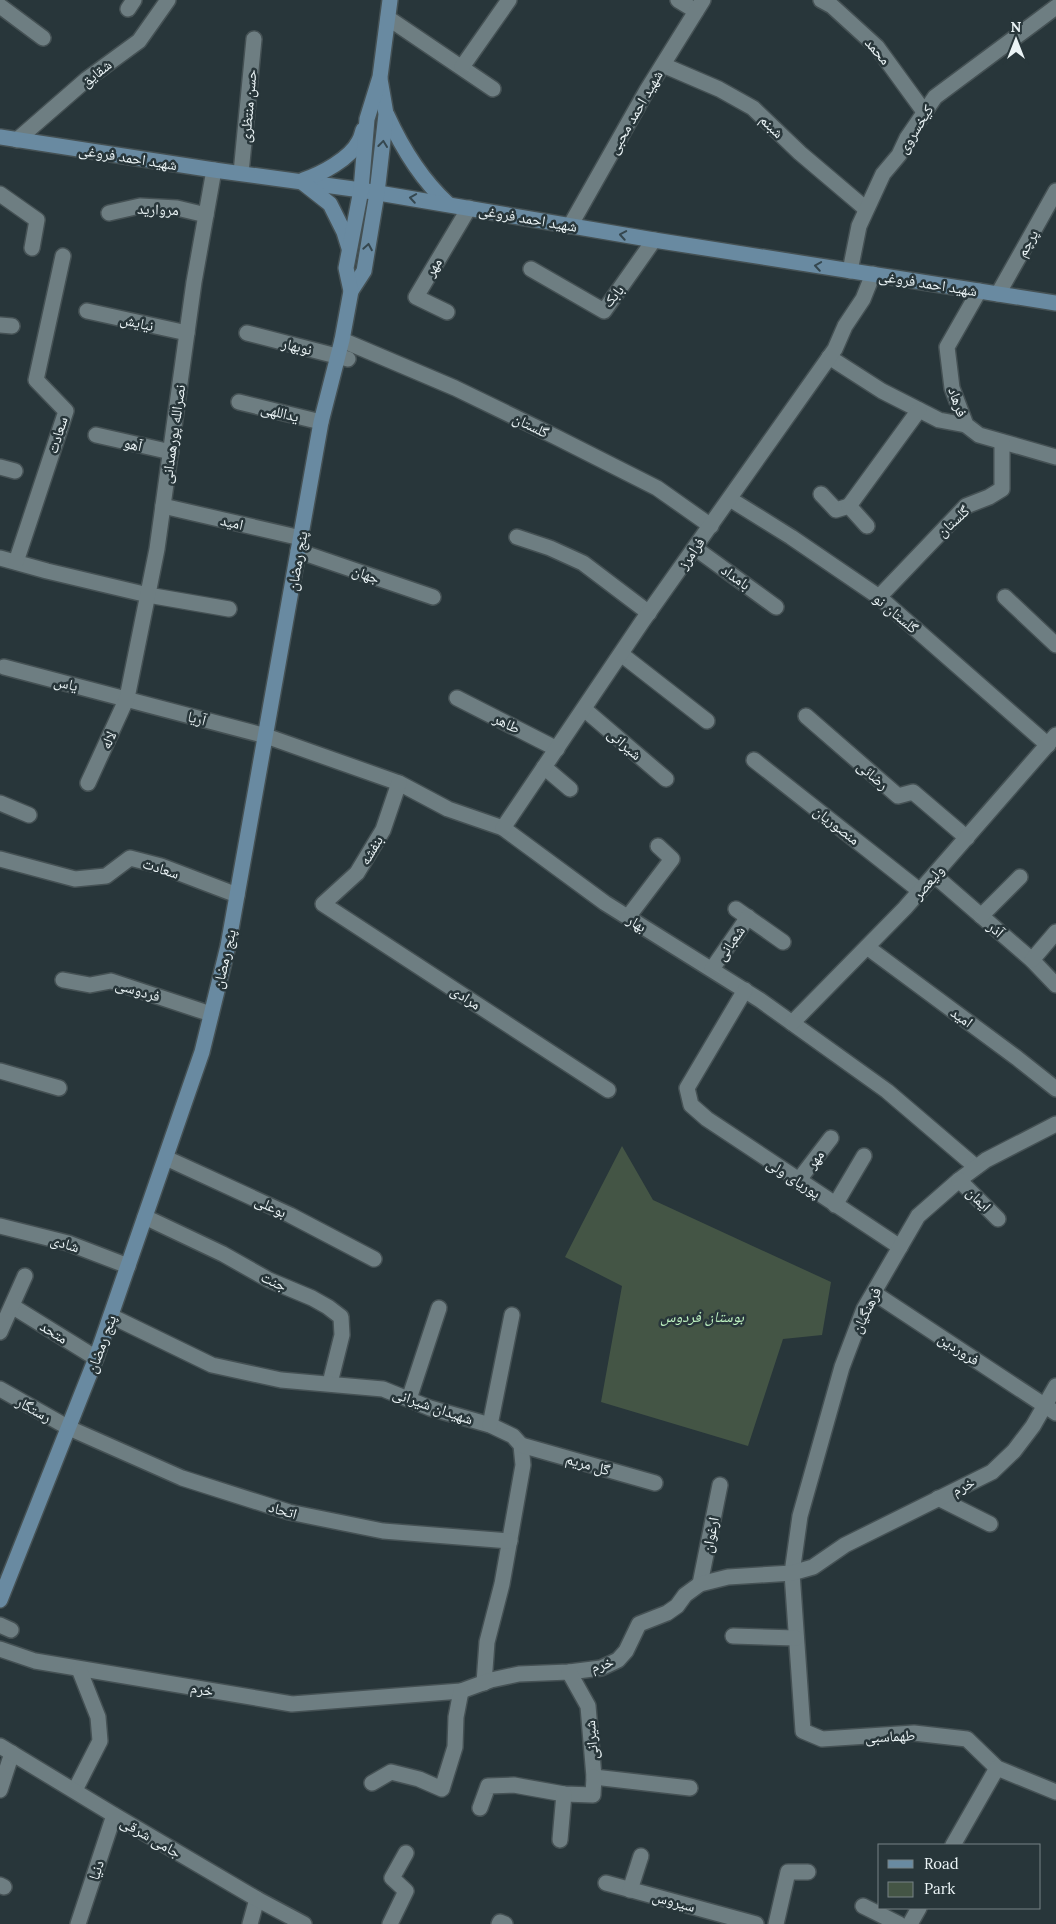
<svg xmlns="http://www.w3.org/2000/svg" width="1056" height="1924" viewBox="0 0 1056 1924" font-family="Lora,'Noto Naskh Arabic',serif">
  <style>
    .green { fill: #445545 }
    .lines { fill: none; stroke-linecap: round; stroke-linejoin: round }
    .minor-casing { stroke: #455154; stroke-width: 18 }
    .tertiary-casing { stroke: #455154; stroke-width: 18 }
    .secondary-casing { stroke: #455154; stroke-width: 18 }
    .minor { stroke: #6e7e82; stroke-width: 15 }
    .tertiary { stroke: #6e7e82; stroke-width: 15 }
    .secondary { stroke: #698aa1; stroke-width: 15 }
    .oneway { stroke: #35474f }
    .labels { text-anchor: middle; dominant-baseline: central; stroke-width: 5; stroke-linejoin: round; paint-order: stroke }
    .street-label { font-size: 15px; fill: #ebf4f6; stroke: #28363a }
    .park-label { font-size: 15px; font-style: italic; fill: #c0f5c3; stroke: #28363a }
  </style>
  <rect width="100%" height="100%" fill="#28363a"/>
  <!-- green -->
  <polygon class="green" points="622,1146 653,1200 831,1282 822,1335 783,1339 748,1446 601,1402 622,1286 565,1257"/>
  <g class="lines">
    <defs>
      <g id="minor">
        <polyline points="678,0 696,11"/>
        <polyline points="821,0 832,6 877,47 925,113"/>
        <polyline points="0,6 43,38"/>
        <polyline points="128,9 134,0"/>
        <polyline points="388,18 493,89"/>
        <polyline points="663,65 719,89 753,108 800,153 866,209"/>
        <polyline points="462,67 509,0"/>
        <polyline points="17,140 87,79 139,41 168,0"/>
        <polyline points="241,173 254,39"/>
        <polyline points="0,194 37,220 32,248"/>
        <polyline points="109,213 140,206 177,208 206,215"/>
        <polyline points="570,226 647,90 703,0"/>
        <polyline points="531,269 604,311 654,240"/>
        <polyline points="850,271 859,226 883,174 899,155 907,138 935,97 1056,7"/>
        <polyline points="979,291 947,347 952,388 966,425 979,435 1056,457"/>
        <polyline points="998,294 1056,191"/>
        <polyline points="87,311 187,333"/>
        <polyline points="447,312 416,297 469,208"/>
        <polyline points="0,325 12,326"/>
        <polyline points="247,333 348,359"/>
        <polyline points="342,340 455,388 556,437 657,488 711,526"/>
        <polyline points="829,357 882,391 939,420 966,425"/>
        <polyline points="239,402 321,422"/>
        <polyline points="96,435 171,452"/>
        <polyline points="0,467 15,471"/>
        <polyline points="821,494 836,510 849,506 867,526"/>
        <polyline points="730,499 791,537 879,597 1048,745"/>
        <polyline points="163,506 301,538"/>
        <polyline points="849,506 919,410"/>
        <polyline points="517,537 550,548 583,563 649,613"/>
        <polyline points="695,548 776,607"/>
        <polyline points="298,551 433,597"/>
        <polyline points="0,558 47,571 148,595 229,609"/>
        <polyline points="16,562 66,411 36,380 63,256"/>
        <polyline points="879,597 966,506 989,497 1002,489 1002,442"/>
        <polyline points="1005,597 1056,645"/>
        <polyline points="621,654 707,721"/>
        <polyline points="4,667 266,736 399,783 448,809 503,828 605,903 760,1000 887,1091 976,1167"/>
        <polyline points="457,698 557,749"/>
        <polyline points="584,709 666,779"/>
        <polyline points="806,716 898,796 913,792 967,838"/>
        <polyline points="754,760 920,891"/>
        <polyline points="544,767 570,789"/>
        <polyline points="88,783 127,698 157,549 194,282 214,170"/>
        <polyline points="399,783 383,830 357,873 323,904 608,1090"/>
        <polyline points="0,803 29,815"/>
        <polyline points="503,828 642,622 835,349 845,326 863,299 873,274"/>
        <polyline points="0,859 75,879 106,876 130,858 161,866 237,895"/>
        <polyline points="934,875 1032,960 1056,985"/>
        <polyline points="736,909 783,942"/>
        <polyline points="981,916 1020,877"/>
        <polyline points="628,917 672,859 658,846"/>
        <polyline points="867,947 1017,1058 1056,1089"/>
        <polyline points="1032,960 1056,932"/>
        <polyline points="712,969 748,917"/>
        <polyline points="63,980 90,985 111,981 211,1014"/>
        <polyline points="745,990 687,1088 691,1105 707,1119 900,1247"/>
        <polyline points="792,1023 905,908 1056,735"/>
        <polyline points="0,1071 59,1088"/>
        <polyline points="1056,1124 986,1160 959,1180 918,1216 864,1309 842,1367 800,1516 792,1573 803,1731 822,1739 914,1733 967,1739 997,1768 1056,1792"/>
        <polyline points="166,1158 290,1215 374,1259"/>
        <polyline points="959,1180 998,1219"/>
        <polyline points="798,1181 831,1138"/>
        <polyline points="835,1205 864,1156"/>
        <polyline points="145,1217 223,1254 269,1280 312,1298 328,1307 341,1317 342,1335 330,1383"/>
        <polyline points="0,1226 68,1243 128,1266"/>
        <polyline points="874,1293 1056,1413"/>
        <polyline points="12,1306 96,1358"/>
        <polyline points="111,1316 212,1365 281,1380 383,1389 430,1408 490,1425 513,1436 521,1445 523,1465 502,1584 487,1642 484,1683"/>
        <polyline points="0,1332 25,1276"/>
        <polyline points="0,1389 69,1428 182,1478 289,1512 383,1531 510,1541"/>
        <polyline points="409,1399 439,1308"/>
        <polyline points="490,1425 512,1315"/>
        <polyline points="521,1445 655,1483"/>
        <polyline points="938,1498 990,1524"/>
        <polyline points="700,1584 720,1485"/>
        <polyline points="0,1625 11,1630"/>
        <polyline points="733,1636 796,1638"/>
        <polyline points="0,1649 35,1661 292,1704 461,1691 491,1680 519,1674 569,1672 601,1668 618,1660 626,1651 639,1624 667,1613 677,1606 685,1595 700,1584 728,1577 792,1573 813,1567 845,1545 992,1472 1014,1451 1033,1426 1056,1386"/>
        <polyline points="569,1672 588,1706 594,1777 690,1788"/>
        <polyline points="372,1783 391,1772 419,1779 442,1789 455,1747 456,1717 461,1691"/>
        <polyline points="0,1790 12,1753"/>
        <polyline points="75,1790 100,1741 98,1717 79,1669"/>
        <polyline points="480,1808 488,1786 514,1785 564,1794 593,1795 594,1777"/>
        <polyline points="560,1840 564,1794"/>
        <polyline points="953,1845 997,1768"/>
        <polyline points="606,1883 756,1924"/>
        <polyline points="0,1885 4,1887"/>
        <polyline points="630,1890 641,1856"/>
        <polyline points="863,1906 899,1924"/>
        <polyline points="78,1924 114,1815"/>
        <polyline points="250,1924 257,1899"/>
        <polyline points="390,1924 406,1891 392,1878 406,1853"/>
        <polyline points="499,1924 500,1922 505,1924"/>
        <polyline points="776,1924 788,1872 808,1872"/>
        <polyline points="910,1924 919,1908"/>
      </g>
      <polyline id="tertiary" points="0,1746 114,1815 257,1899 304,1924"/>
      <g id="secondary">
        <path d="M 387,115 C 402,148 421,179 448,204"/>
        <polyline points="0,137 214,170 361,190 654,240 1056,303"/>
        <path d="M 303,180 C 321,174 350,159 359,141 C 361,138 362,133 363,130"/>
        <polyline points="302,182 330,204 344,232 349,248"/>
        <polyline points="351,291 364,271 377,193 386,114 380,79"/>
        <polyline points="0,1600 96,1358 202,1052 228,946 321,422 342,340 351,291 346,268 361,190 367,119 380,77 390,0"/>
      </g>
    </defs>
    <!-- minor casing -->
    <use href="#minor" class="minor-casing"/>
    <!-- tertiary casing -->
    <use href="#tertiary" class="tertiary-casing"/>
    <!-- secondary casing -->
    <use href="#secondary" class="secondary-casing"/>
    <!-- minor -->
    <use href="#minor" class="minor"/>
    <!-- tertiary -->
    <use href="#tertiary" class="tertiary"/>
    <!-- secondary -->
    <use href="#secondary" class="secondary"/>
  </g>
  <!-- one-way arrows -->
  <defs><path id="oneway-chevron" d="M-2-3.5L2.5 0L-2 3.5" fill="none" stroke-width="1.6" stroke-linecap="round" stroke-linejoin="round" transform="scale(1.25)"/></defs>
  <g class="oneway">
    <use href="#oneway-chevron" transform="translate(383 144) rotate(-83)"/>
    <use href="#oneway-chevron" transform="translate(413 198) rotate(-171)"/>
    <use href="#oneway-chevron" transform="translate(623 235) rotate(-170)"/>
    <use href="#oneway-chevron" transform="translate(368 247) rotate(-80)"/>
    <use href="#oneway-chevron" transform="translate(818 266) rotate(-171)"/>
  </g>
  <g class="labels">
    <!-- street labels -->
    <g class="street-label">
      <text transform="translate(878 51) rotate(49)">محمد</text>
      <text transform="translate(96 73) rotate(-38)">شقایق</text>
      <text transform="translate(248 106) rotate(-85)">حسن منتظری</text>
      <text transform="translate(635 112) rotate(-60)">شهید احمد محبی</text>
      <text transform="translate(772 126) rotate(44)">شبنم</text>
      <text transform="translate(915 129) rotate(-58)">کیخسروی</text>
      <text transform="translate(128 157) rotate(9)">شهید احمد فروغی</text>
      <text transform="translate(158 209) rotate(2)">مروارید</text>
      <text transform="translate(528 218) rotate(10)">شهید احمد فروغی</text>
      <text transform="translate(1027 243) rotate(-61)">پرچم</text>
      <text transform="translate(433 267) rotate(-59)">مهر</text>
      <text transform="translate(928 283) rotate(9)">شهید احمد فروغی</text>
      <text transform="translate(613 296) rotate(-50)">بابک</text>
      <text transform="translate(137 322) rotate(13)">نیایش</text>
      <text transform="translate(297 346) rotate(14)">نوبهار</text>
      <text transform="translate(958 402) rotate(71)">فرهاد</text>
      <text transform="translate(280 412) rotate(14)">یداللهی</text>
      <text transform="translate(531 425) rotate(26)">گلستان</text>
      <text transform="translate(173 434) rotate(-82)">نصرالله پورهمدانی</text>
      <text transform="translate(57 435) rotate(-73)">سعادت</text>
      <text transform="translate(133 444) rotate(13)">آهو</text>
      <text transform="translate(953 521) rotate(-42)">گلستان</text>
      <text transform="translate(232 522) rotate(13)">امید</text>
      <text transform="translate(691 553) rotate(-55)">فرامرز</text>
      <text transform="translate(297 561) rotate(-80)">پنج رمضان</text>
      <text transform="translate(366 574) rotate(19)">جهان</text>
      <text transform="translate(736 577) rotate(36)">بامداد</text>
      <text transform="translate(896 613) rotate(40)">گلستان نو</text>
      <text transform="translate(66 683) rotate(14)">یاس</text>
      <text transform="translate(197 718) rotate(15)">آریا</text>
      <text transform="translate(507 723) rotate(27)">طاهر</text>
      <text transform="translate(108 740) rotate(-65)">لاله</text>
      <text transform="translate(625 744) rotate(41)">شیرانی</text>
      <text transform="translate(873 775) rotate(41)">رضائی</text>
      <text transform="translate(837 825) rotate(38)">منصوریان</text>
      <text transform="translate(371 850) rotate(-59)">بنفشه</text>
      <text transform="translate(161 868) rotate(18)">سعادت</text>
      <text transform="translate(928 882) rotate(-49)">ولیعصر</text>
      <text transform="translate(637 923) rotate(32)">بهار</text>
      <text transform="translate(996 929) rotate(41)">آذر</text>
      <text transform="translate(730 943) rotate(-55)">شعبانی</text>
      <text transform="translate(224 959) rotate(-77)">پنج رمضان</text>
      <text transform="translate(138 990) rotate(17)">فردوسی</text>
      <text transform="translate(466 997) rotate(33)">مرادی</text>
      <text transform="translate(962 1017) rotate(36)">امید</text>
      <text transform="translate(815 1159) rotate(-53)">مهر</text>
      <text transform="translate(794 1178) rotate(33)">پوریای ولی</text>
      <text transform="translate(979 1199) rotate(45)">ایمان</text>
      <text transform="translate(271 1206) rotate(25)">بوعلی</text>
      <text transform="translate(65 1243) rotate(17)">شادی</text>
      <text transform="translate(274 1281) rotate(25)">جنت</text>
      <text transform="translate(866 1310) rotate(-64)">فرهنگیان</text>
      <text transform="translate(54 1332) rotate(32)">متحد</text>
      <text transform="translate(101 1344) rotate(-70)">پنج رمضان</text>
      <text transform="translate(959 1349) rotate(33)">فروردین</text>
      <text transform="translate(433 1406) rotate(19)">شهیدان شیرانی</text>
      <text transform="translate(34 1409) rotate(29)">رستگار</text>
      <text transform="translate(588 1464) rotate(16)">گل مریم</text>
      <text transform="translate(963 1486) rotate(-26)">خرم</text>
      <text transform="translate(283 1510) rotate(16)">اتحاد</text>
      <text transform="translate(710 1535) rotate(-79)">ارغوان</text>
      <text transform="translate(602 1664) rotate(-17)">خرم</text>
      <text transform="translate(202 1689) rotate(10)">خرم</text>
      <text transform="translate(890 1736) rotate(-3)">طهماسبی</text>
      <text transform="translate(591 1740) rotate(-95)">شیرانی</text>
      <text transform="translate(151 1837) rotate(30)">جامی شرقی</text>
      <text transform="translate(96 1870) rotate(-72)">دنیا</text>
      <text transform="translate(674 1901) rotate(15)">سیروس</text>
    </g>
    <!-- park labels -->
    <g class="park-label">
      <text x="702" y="1316">بوستان فردوس</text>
    </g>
  </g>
  <!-- legend -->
  <rect x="878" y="1844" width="162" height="65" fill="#28363a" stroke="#768285"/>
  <rect x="888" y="1860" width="25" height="8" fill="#698aa1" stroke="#768285"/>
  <text x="924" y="1869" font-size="15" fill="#ebf4f6">Road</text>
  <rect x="888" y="1882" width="25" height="15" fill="#445545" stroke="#768285"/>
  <text x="924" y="1894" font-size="15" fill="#ebf4f6">Park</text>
  <!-- north arrow -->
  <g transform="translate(1016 40)" stroke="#28363a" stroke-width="4" paint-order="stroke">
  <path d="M0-4L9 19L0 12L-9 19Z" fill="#ebf4f6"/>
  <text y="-8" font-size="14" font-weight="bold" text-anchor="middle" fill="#ebf4f6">N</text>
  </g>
</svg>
